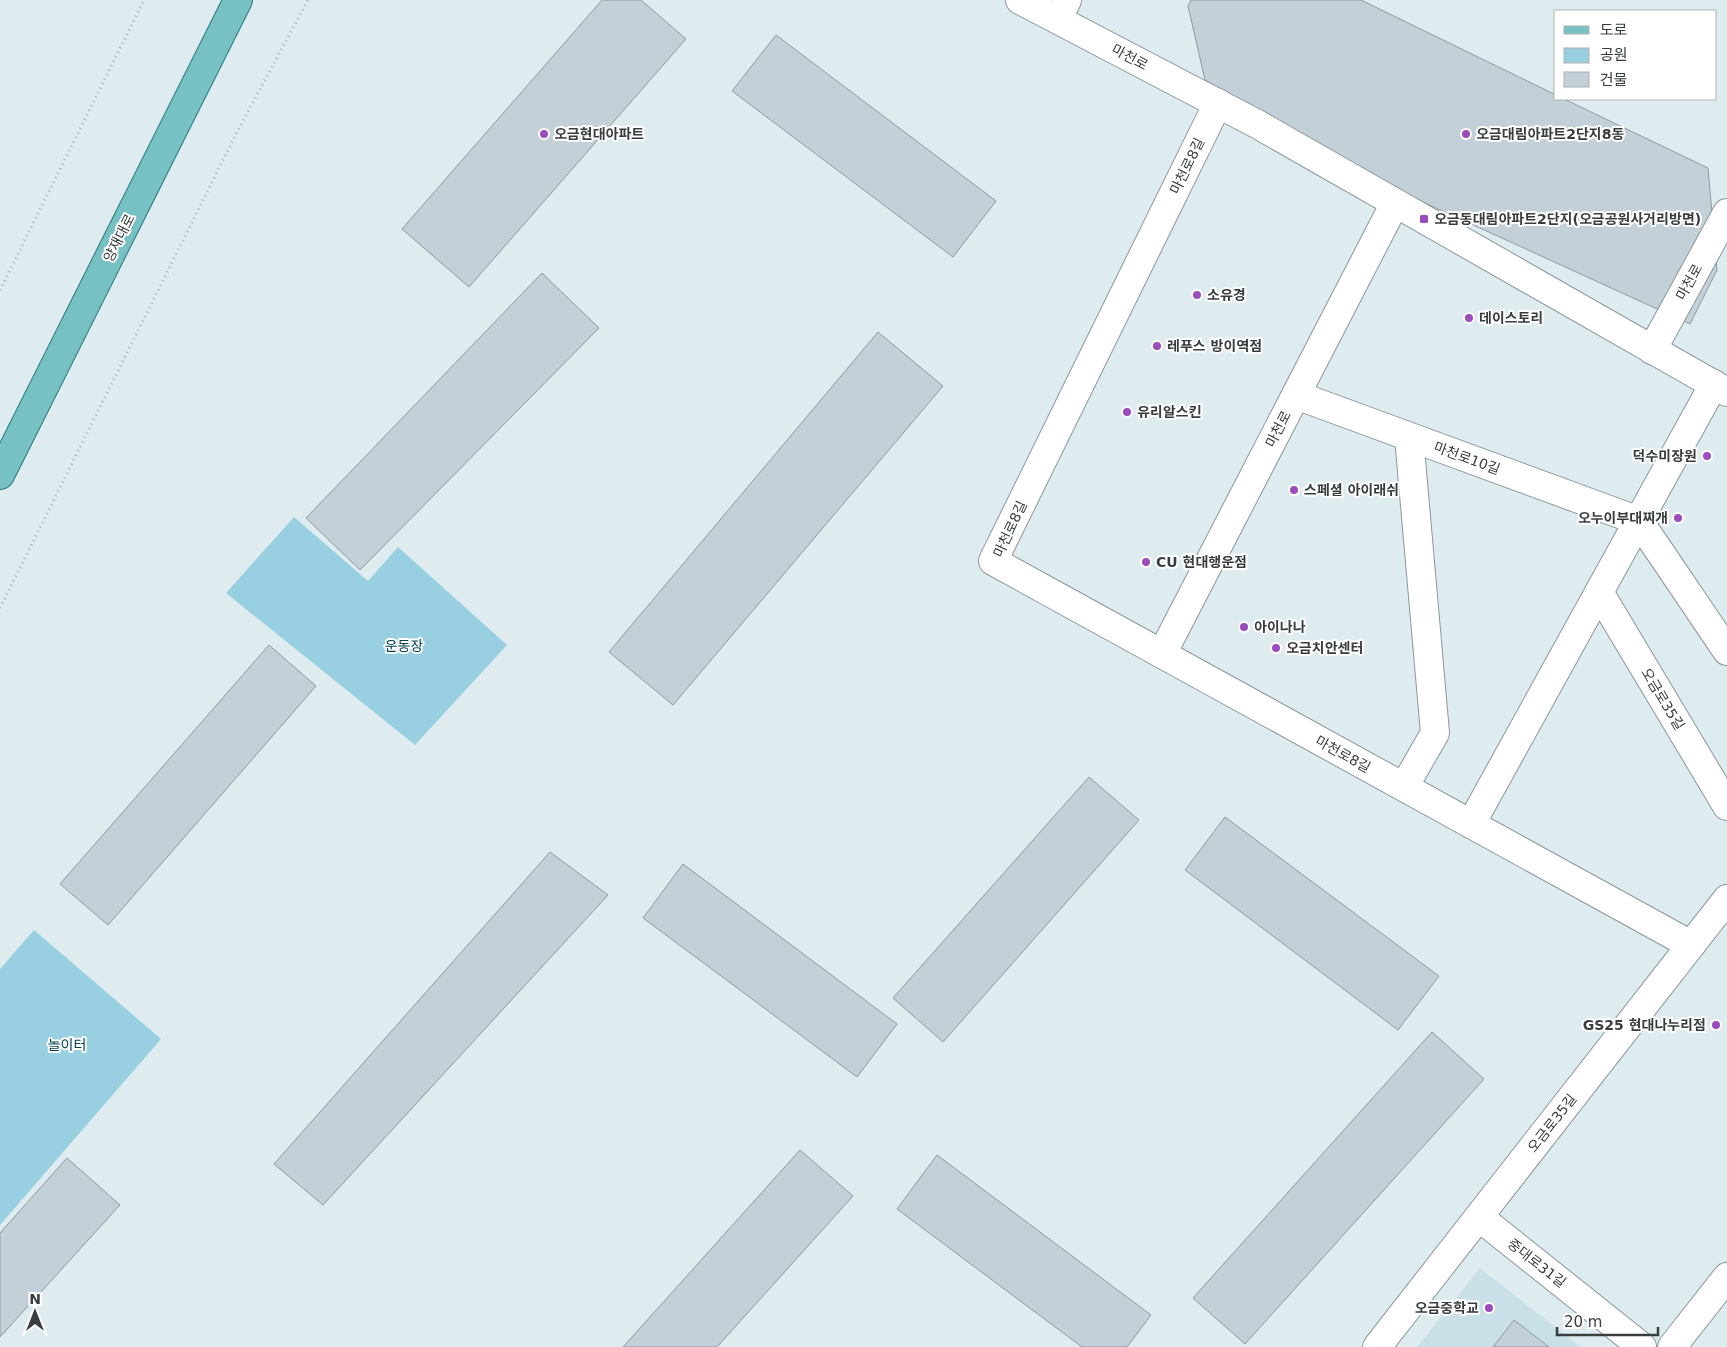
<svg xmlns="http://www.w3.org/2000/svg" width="1727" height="1347" viewBox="0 0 1727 1347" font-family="'DejaVu Sans','Noto Sans KR',sans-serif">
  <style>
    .built { fill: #cae0e8 }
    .green { fill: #98d0e1 }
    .building { fill: #c4d0d7; stroke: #8f9aa1 }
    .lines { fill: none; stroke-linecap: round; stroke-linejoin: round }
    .street-casing { stroke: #8a979b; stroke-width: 30 }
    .secondary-casing { stroke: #8a979b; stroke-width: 30 }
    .primary-casing { stroke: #26787c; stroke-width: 30 }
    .path { stroke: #a9b4b7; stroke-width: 3; stroke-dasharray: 1 4; stroke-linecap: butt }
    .street { stroke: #fff; stroke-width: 28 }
    .secondary { stroke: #fff; stroke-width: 28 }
    .primary { stroke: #77c1c4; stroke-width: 28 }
    .poi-dot { fill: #9b4cbc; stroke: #fff; stroke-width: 2 }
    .labels { text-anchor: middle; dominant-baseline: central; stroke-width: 4; stroke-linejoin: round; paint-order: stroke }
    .street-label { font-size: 14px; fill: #383d3f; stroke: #fff }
    .poi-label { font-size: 14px; font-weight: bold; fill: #383d3f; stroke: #fff; text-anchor: start }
    .park-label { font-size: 14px; fill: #064250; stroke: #fff }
  </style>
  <rect width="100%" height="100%" fill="#deecf0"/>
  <!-- built -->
  <polygon class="built" points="1480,1268 1581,1347 1417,1347"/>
  <!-- green -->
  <g class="green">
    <polygon points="294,517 368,581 398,547 507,645 415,745 226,593"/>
    <polygon points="34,930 161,1039 0,1225 0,969"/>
  </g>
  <!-- building -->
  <g class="building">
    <polygon points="602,0 641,0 686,39 469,287 402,229"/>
    <polygon points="1191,0 1361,0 1556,95 1556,99 1564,99 1708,168 1717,270 1690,324 1377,181 1205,80 1188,6"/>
    <polygon points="776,35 996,201 953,257 732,91"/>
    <polygon points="542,273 599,328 360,570 306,518"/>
    <polygon points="878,332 943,386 673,705 609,652"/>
    <polygon points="269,645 316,686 108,925 60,884"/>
    <polygon points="1089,777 1139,820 943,1042 893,998"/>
    <polygon points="1225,817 1439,976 1398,1030 1185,870"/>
    <polygon points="550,852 608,895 323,1205 274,1164"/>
    <polygon points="683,864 897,1024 857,1077 643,918"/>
    <polygon points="1432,1032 1484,1079 1245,1344 1193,1298"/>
    <polygon points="800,1150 853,1196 717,1347 623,1347"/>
    <polygon points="937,1155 1151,1315 1127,1347 1082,1347 897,1209"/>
    <polygon points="67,1158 120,1205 0,1337 0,1233"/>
    <polygon points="1514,1320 1549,1347 1493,1347"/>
  </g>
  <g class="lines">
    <defs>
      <g id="street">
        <polyline points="1058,19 1067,0"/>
        <polyline points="1218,103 993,561 1691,945"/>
        <polyline points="1652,350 1727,213"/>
        <polyline points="1296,395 1639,521 1727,651"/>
        <polyline points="1599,592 1727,806"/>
        <polyline points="1162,654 1395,203"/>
        <polyline points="1404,787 1435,733 1409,437"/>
        <polyline points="1471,824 1714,384"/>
        <polyline points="1479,1217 1642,1347"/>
        <polyline points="1377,1347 1727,899"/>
        <polyline points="1672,1347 1727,1277"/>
      </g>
      <polyline id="secondary" points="1020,0 1257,124 1727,392"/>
      <polyline id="primary" points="0,475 238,0"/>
    </defs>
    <!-- street casing -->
    <use href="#street" class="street-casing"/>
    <!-- secondary casing -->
    <use href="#secondary" class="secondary-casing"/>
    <!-- primary casing -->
    <use href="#primary" class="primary-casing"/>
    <!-- path -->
    <g class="path">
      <polyline points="0,290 144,0"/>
      <polyline points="0,608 237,132 308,0"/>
    </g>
    <!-- street -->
    <use href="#street" class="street"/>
    <!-- secondary -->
    <use href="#secondary" class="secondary"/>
    <!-- primary -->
    <use href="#primary" class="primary"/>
  </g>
  <!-- markers -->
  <g class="poi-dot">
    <circle cx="544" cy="134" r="5"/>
    <circle cx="1466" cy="134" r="5"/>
    <rect x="1419" y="214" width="10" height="10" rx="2.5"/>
    <circle cx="1197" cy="295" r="5"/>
    <circle cx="1469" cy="318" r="5"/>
    <circle cx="1157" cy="346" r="5"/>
    <circle cx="1127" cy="412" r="5"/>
    <circle cx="1707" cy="456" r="5"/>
    <circle cx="1294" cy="490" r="5"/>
    <circle cx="1678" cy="518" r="5"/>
    <circle cx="1146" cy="562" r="5"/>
    <circle cx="1244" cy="627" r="5"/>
    <circle cx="1276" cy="648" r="5"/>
    <circle cx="1716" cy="1025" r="5"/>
    <circle cx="1489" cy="1308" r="5"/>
  </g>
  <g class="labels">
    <!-- street labels -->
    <g class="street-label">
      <text transform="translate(1130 57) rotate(28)">마천로</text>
      <text transform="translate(1187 166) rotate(-64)">마천로8길</text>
      <text transform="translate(119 238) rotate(-63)">양재대로</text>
      <text transform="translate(1689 282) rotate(-61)">마천로</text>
      <text transform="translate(1278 429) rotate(-63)">마천로</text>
      <text transform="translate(1467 458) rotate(20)">마천로10길</text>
      <text transform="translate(1010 529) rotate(-65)">마천로8길</text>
      <text transform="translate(1663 699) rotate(59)">오금로35길</text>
      <text transform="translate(1343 754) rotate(29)">마천로8길</text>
      <text transform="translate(1552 1123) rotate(-52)">오금로35길</text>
      <text transform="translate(1537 1263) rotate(38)">중대로31길</text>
    </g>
    <!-- poi labels -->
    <g class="poi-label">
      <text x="554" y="134">오금현대아파트</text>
      <text x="1476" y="134">오금대림아파트2단지8동</text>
      <text x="1434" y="219">오금동대림아파트2단지(오금공원사거리방면)</text>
      <text x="1207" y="295">소유경</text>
      <text x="1479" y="318">데이스토리</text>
      <text x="1167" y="346">레푸스 방이역점</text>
      <text x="1137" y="412">유리알스킨</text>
      <text x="1697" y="456" text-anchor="end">덕수미장원</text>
      <text x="1304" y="490">스페셜 아이래쉬</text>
      <text x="1668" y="518" text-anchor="end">오누이부대찌개</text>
      <text x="1156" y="562">CU 현대행운점</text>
      <text x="1254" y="627">아이나나</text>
      <text x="1286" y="648">오금치안센터</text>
      <text x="1706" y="1025" text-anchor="end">GS25 현대나누리점</text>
      <text x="1479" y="1308" text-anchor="end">오금중학교</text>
    </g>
    <!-- park labels -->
    <g class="park-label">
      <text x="404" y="646">운동장</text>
      <text x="67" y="1045">놀이터</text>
    </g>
  </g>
  <!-- legend -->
  <rect x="1554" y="10" width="162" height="90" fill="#ffffff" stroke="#afb1b2"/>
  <rect x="1564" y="26" width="25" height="8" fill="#77c1c4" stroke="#afb1b2"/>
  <text x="1600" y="35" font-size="15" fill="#383d3f">도로</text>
  <rect x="1564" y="48" width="25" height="15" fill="#98d0e1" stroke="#afb1b2"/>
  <text x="1600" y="60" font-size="15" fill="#383d3f">공원</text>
  <rect x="1564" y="72" width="25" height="15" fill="#c4d0d7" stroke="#afb1b2"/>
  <text x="1600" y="85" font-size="15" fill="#383d3f">건물</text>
  <!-- north arrow -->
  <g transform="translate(35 1312)" stroke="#ffffff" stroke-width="4" paint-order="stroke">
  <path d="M0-4L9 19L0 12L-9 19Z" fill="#383d3f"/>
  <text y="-8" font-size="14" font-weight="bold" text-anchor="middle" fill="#383d3f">N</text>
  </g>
  <!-- scale -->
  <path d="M1557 1327v8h101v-8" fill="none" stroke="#383d3f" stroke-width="2.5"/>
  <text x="1564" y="1327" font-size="15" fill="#383d3f" stroke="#ffffff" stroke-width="4" paint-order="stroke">20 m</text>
</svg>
